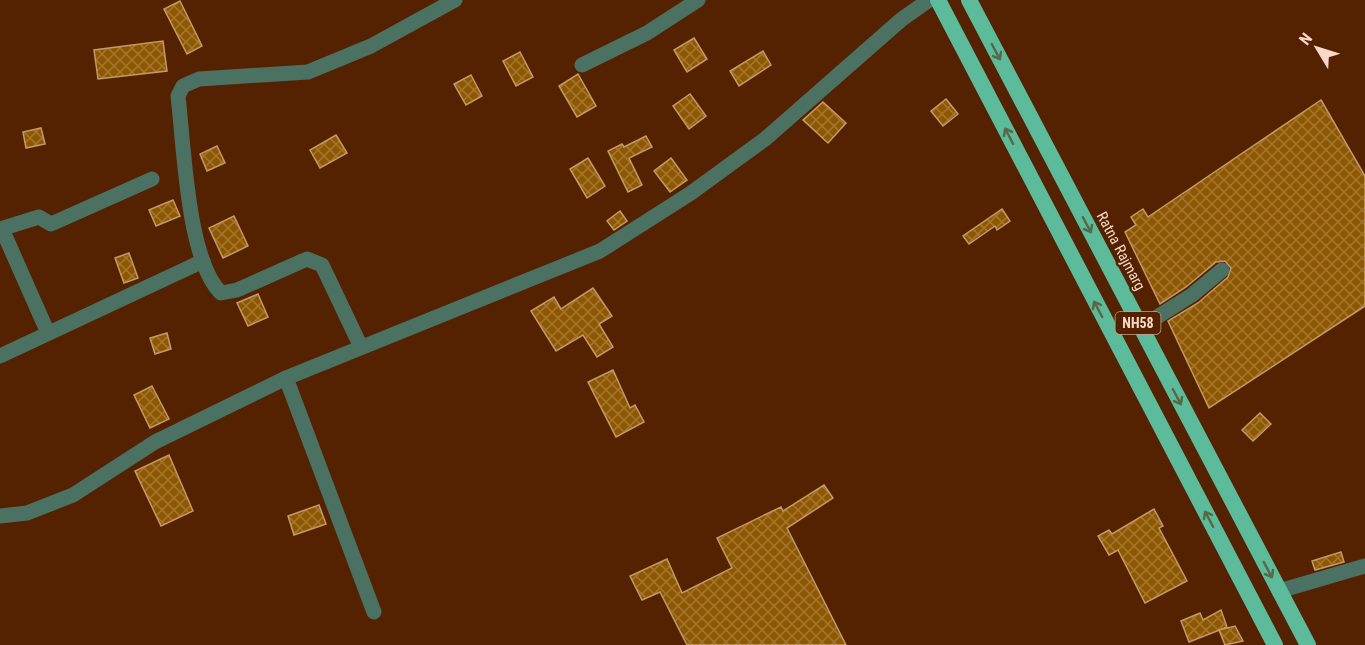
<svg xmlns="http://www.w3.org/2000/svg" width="1365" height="645" viewBox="0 0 1365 645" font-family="'Roboto Condensed',sans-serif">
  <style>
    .building { fill: url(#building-cross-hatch); stroke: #c59967; stroke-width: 1.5 }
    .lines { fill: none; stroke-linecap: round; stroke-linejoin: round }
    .minor { stroke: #4b7163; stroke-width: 15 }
    .trunk { stroke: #5cbb9a; stroke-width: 16 }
    .oneway { stroke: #586746 }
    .labels { text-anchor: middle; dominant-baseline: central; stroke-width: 5; stroke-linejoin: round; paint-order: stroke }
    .shield { fill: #542201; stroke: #c7a18c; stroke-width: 1.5 }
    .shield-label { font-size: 14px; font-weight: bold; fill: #f8d8c8 }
    .street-label { font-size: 15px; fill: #f8d8c8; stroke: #542201 }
  </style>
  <defs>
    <pattern id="building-cross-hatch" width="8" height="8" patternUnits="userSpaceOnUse" patternTransform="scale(1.5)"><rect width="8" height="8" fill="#8e5802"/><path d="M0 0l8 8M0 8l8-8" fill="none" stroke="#a47731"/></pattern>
  </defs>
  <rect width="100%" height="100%" fill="#542201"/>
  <!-- building -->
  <g class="building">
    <polygon points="180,1 202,46 187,54 164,9"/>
    <polygon points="694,38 707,59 687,72 674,50"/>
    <polygon points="163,41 167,71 98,79 94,50"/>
    <polygon points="763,51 771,65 739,86 730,71"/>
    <polygon points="520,52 533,77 516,86 503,61"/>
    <polygon points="578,74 596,106 577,117 559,86"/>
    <polygon points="471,75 482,96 466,105 454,84"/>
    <polygon points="690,94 706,116 689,129 673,106"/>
    <polygon points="946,99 958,114 943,126 931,111"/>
    <polygon points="1321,100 1365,176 1365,306 1209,408 1168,321 1198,303 1228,277 1231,268 1225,261 1216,262 1186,287 1160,304 1125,232 1136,225 1131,217 1143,209 1148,217"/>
    <polygon points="823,102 846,123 828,143 803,120"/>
    <polygon points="41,128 45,144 26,148 23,132"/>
    <polygon points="336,135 347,153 320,168 310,150"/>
    <polygon points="646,136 652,147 629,158 642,185 628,192 608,151 622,144 624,147"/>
    <polygon points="217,146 225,163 207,171 200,154"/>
    <polygon points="588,158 605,186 587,198 570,169"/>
    <polygon points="671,158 687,180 670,192 654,171"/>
    <polygon points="173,200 180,216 156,226 149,210"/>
    <polygon points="1002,209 1010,221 997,230 995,226 969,244 963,236"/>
    <polygon points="620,211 627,221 614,230 607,221"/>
    <polygon points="234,216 248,246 223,258 209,228"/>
    <polygon points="129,253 138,278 124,283 115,258"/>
    <polygon points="593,288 612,316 599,324 613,347 597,357 583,335 556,351 531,311 554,297 561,309"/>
    <polygon points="258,294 268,317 248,326 237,303"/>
    <polygon points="167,333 171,349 155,354 150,338"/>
    <polygon points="613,370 630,408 635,405 644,422 616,437 588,382"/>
    <polygon points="152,386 169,419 150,428 134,395"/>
    <polygon points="1260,413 1271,424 1253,441 1242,430"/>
    <polygon points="169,455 193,511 161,526 135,471"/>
    <polygon points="824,485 833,498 787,528 846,645 687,645 660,592 642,600 630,576 667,559 682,593 732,568 717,538 781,507 783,511"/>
    <polygon points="319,505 326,524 294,535 288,516"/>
    <polygon points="1154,509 1163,526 1159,528 1187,581 1145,603 1118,550 1109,555 1098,536 1109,530 1112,534"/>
    <polygon points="1341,552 1344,562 1315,570 1312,561"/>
    <polygon points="1221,610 1227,627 1189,642 1181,621 1200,613 1203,620"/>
    <polygon points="1235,626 1243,641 1225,645 1219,630"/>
  </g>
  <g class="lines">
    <!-- minor -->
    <g class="minor">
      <polyline points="582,65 647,33 698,0"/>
      <polyline points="0,229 39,217 51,224 152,179"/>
      <polyline points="2,229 48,333"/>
      <polyline points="1141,327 1192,295 1222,270"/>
      <path d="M 361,347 L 322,265 L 307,259 L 237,290 L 221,293 C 187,260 184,145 178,96 L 183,86 L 199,79 L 308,72 L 371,46 L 455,0"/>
      <polyline points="0,356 203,261"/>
      <polyline points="286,378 374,612"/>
      <polyline points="0,516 27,513 73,495 155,442 286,378 600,251 691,193 765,139 902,19 929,0"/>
      <polyline points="1279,591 1365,566"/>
    </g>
    <!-- trunk -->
    <g class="trunk">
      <polyline points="938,0 1275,645"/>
      <polyline points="969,0 1308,645"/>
    </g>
  </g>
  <!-- one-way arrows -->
  <defs><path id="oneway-shaft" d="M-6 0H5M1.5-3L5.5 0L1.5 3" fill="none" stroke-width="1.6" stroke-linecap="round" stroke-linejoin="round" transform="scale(1.5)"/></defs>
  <g class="oneway">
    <use href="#oneway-shaft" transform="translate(996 52) rotate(62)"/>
    <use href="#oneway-shaft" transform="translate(1009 136) rotate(-117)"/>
    <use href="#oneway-shaft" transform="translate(1087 225) rotate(62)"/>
    <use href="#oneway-shaft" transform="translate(1098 309) rotate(-118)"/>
    <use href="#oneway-shaft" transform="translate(1177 397) rotate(62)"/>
    <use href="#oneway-shaft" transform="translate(1209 519) rotate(-118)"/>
    <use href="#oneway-shaft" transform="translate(1268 570) rotate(62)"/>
  </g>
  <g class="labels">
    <!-- shield labels -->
    <rect class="shield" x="1115.5" y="312" width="45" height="22" rx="4.5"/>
    <g class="shield-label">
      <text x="1138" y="323">NH58</text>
    </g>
    <!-- street labels -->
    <g class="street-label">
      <text transform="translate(1121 251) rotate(62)">Ratna Rajmarg</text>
    </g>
  </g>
  <!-- north arrow -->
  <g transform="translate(1317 48) rotate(308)" stroke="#542201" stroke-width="4.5" paint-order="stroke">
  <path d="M0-4.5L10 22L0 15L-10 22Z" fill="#f8d8c8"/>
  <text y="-9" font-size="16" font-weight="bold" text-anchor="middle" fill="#f8d8c8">N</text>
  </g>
</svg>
